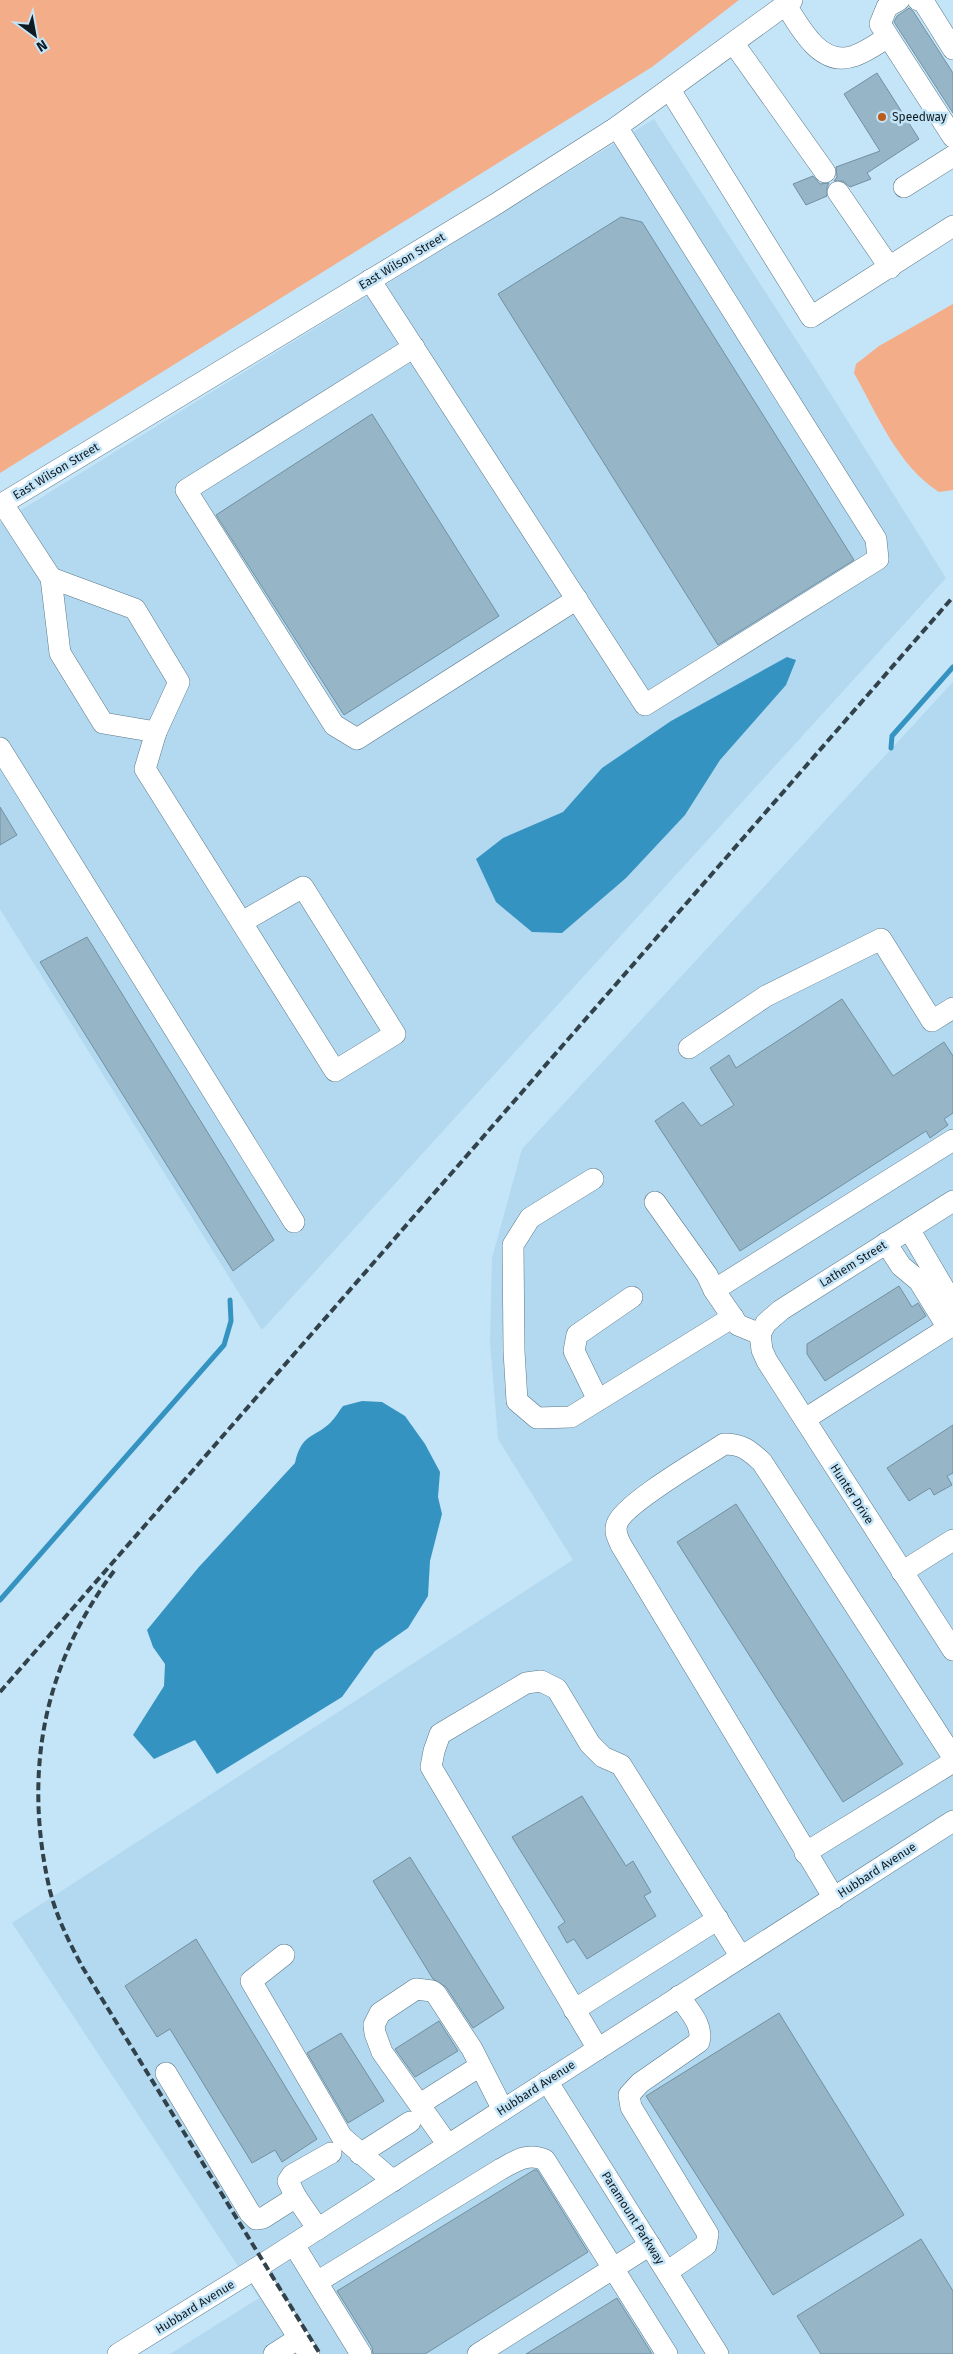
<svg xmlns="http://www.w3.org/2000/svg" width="953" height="2354" viewBox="0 0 953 2354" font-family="'Fira Sans',sans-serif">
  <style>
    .built { fill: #b2d9f0 }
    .green { fill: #f3ae89 }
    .water { fill: #3593c1 }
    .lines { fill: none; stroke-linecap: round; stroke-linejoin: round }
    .stream { stroke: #3593c1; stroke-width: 5 }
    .building { fill: #96b5c7; stroke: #7290a1 }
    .minor-casing { stroke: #5b7889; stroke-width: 22 }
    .minor { stroke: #fff; stroke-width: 21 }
    .rail { stroke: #32424b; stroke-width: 4; stroke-dasharray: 8 4; stroke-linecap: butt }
    .poi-dot { fill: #bc5c1b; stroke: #c4e4f7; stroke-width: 2 }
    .labels { text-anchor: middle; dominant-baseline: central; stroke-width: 5; stroke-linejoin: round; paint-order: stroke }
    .poi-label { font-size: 12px; fill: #0f1b22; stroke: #c4e4f7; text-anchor: start }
    .street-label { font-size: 12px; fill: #0f1b22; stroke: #c4e4f7 }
  </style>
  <rect width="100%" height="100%" fill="#c4e4f7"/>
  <!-- built -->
  <g class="built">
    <polygon points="654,119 815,369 946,578 262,1330 0,909 0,523"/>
    <polygon points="953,682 953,2354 170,2354 259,2298 12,1923 573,1560 498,1439 490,1343 492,1258 522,1149"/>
  </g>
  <!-- green -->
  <g class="green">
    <polygon points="0,0 739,0 652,67 0,473"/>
    <path d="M 953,304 L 953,490 L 939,492 C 898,466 877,414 854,373 L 856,364 L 879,346 Z"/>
  </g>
  <!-- water -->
  <g class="water">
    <polygon points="787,657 796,660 786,685 720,760 685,815 626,878 562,933 532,932 496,902 476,859 503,838 563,812 602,768 671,721"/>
    <path d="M 362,1401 L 382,1402 L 405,1416 L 425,1444 L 440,1472 L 438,1497 L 442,1514 L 430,1561 L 428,1596 L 408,1628 L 375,1651 L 342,1697 L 217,1774 L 195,1740 L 154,1759 L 133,1735 L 164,1686 L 165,1664 L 153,1647 L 147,1630 L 198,1568 L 295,1463 C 302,1432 314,1439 331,1422 C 335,1418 339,1411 343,1406 Z"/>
  </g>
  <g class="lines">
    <!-- stream -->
    <g class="stream">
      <polyline points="891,748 892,736 953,667"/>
      <polyline points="0,1600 224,1345 231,1321 230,1300"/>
    </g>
  </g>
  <!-- building -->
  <g class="building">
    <polygon points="909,8 913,11 953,73 953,113 894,22 897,16"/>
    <polygon points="877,73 919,139 867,173 871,179 850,187 843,181 834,181 837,177 836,167 880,151 844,94"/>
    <polygon points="813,176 820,184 829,183 827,187 827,196 806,205 793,184"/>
    <polygon points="621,217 642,222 854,560 718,645 498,294"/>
    <polygon points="372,414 499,616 344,715 216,515"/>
    <polygon points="0,807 17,835 0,845"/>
    <polygon points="87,937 274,1240 233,1271 40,962"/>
    <polygon points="842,999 893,1076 944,1042 953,1056 953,1113 944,1119 948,1125 930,1138 926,1131 740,1251 655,1121 683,1102 701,1126 734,1105 710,1068 729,1055 736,1068"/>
    <polygon points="899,1286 912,1307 918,1303 926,1316 825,1381 807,1354 807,1344"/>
    <polygon points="953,1425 953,1473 947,1476 952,1485 934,1495 930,1488 909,1501 887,1468"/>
    <polygon points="736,1504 903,1764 843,1802 677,1542"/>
    <polygon points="582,1796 626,1866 633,1861 651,1892 644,1896 656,1916 587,1959 574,1939 567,1943 558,1927 565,1922 512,1837"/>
    <polygon points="410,1857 504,2008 473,2028 446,1987 433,1979 373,1881"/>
    <polygon points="196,1939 317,2139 282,2162 275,2150 252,2163 170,2029 157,2037 125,1986"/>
    <polygon points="779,2013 904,2215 773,2295 646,2096"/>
    <polygon points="439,2021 458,2051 415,2077 395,2049"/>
    <polygon points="341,2033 384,2101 348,2123 307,2053"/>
    <polygon points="534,2170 537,2170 588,2252 425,2354 373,2354 372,2347 337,2291"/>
    <polygon points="921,2239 953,2291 953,2354 821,2354 797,2316"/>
    <polygon points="617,2298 652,2354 526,2354"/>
  </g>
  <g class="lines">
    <defs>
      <g id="minor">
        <polyline points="899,0 887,7 880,24 953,137"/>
        <polyline points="918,0 923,1 953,49"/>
        <path d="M 786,5 C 800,28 821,68 854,56 C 866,52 877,44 888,37"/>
        <polyline points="734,44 825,172"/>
        <polyline points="670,90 811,317 953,226"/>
        <polyline points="904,187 953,156"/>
        <polyline points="838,192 890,268"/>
        <polyline points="370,280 645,705 878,559 876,539 617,127"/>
        <polyline points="414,347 186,490 334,725 357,739 577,599"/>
        <polyline points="3,504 51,578 135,609 179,682 156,732 103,723 60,653 51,578"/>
        <polyline points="0,505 496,204 617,127 792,0"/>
        <polyline points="156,732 145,769 335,1071 395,1034 303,887 242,922"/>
        <polyline points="0,748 294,1222"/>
        <polyline points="689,1048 766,996 881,939 932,1021 953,1008"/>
        <polyline points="593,1179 530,1218 513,1245 514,1351 517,1401 537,1418 571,1417 733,1317"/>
        <polyline points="655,1202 707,1275 714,1290 738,1325 760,1334"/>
        <polyline points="909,1229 953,1304"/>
        <polyline points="886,1243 901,1266 919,1281 948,1328"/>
        <polyline points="714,1290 953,1140"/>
        <polyline points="760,1334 762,1350 767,1361 953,1650"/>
        <polyline points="760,1334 766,1323 781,1310 953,1201"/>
        <polyline points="598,1400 574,1351 577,1335 632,1297"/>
        <polyline points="805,1419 948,1328 953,1318"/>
        <polyline points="902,1572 953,1540"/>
        <polyline points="805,1853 953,1762"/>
        <path d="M 834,1898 L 621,1545 C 618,1538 614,1532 617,1524 C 623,1504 703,1458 724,1444 C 742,1444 749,1450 762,1462 L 953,1757"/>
        <polyline points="284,1955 251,1981 342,2137 393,2181"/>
        <polyline points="574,2010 718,1919"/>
        <polyline points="598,2049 431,1767 434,1751 440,1734 526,1683 541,1681 557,1689 590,1744 603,1757 621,1765 741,1957"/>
        <polyline points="166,2073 250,2213 256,2219 263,2218 296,2197"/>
        <polyline points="547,2081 718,2354"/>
        <polyline points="420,2104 480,2066"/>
        <polyline points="448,2145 382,2052 375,2033 374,2025 380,2013 416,1989 432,1991 436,1994 472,2049 503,2110"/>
        <polyline points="360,2154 410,2122"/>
        <polyline points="318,2229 296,2197 288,2181 292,2175 331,2153"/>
        <polyline points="294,2245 361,2354"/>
        <polyline points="255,2269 309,2354"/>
        <path d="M 667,2272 L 706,2245 L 708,2234 L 631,2107 L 629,2095 L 640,2083 L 699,2042 C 704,2025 688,2010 679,1996"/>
        <path d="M 317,2282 L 501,2169 C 516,2161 528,2152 545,2160 L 667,2354"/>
        <polyline points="118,2354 263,2264 953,1821"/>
        <polyline points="274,2354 299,2338"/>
        <polyline points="478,2354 650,2245"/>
      </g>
    </defs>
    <!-- minor casing -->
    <use href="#minor" class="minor-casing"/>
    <!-- minor -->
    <use href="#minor" class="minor"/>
    <!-- rail -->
    <g class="rail">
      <path d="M 114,1571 C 42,1667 23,1775 50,1891 C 57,1918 70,1944 83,1968 L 320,2354"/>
      <polyline points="0,1692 953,597"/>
    </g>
  </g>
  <!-- markers -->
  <circle class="poi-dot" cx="882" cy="117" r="5"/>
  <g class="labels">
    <!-- poi labels -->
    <g class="poi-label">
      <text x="892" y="117">Speedway</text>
    </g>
    <!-- street labels -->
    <g class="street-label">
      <text transform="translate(402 261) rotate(-31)">East Wilson Street</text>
      <text transform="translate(56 471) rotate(-31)">East Wilson Street</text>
      <text transform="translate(853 1264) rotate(-32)">Lathem Street</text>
      <text transform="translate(852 1494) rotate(57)">Hunter Drive</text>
      <text transform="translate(877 1870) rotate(-33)">Hubbard Avenue</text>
      <text transform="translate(536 2088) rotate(-33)">Hubbard Avenue</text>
      <text transform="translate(633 2218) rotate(58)">Paramount Parkway</text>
      <text transform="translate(195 2307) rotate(-32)">Hubbard Avenue</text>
    </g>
  </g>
  <!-- north arrow -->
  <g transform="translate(35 35) rotate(148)" stroke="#c4e4f7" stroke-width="4" paint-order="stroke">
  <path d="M0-4L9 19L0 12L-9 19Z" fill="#0f1b22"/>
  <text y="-8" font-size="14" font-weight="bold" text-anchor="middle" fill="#0f1b22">N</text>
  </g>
</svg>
